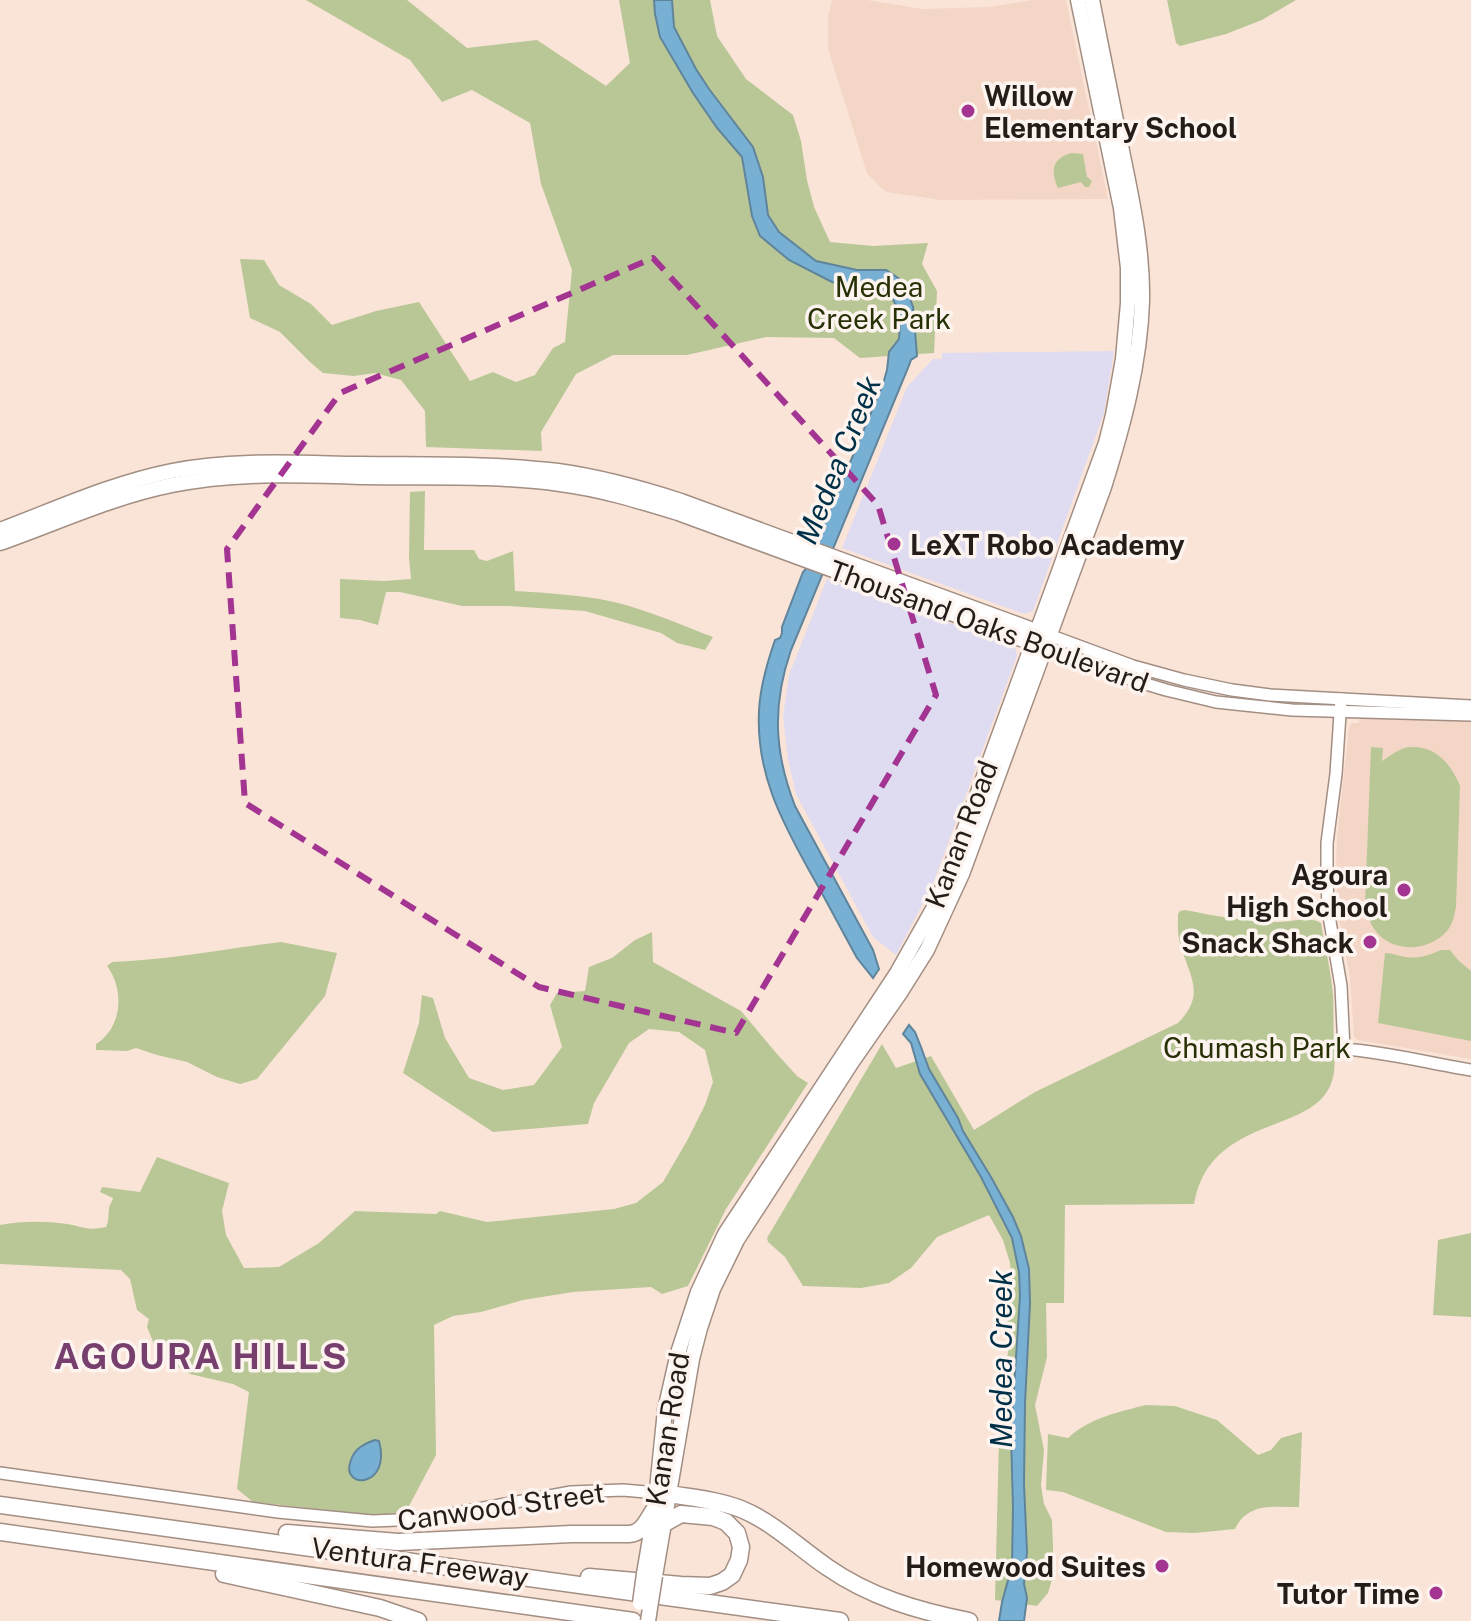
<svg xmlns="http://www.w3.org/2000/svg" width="1471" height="1621" viewBox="0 0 1471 1621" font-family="'Public Sans',sans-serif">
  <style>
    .commercial { fill: #dfdcf2 }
    .built { fill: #f4d6c6 }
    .green { fill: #b9c797 }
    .water { fill: #78b0d3; stroke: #5f849b; stroke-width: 2 }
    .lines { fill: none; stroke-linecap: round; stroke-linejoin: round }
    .minor-casing { stroke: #a38e83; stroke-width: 14 }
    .major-casing { stroke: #a38e83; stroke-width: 17 }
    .highway-casing { stroke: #a38e83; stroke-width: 19 }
    .minor { stroke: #fff; stroke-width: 11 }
    .major { stroke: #fff; stroke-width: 14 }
    .highway { stroke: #fff; stroke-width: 16 }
    .major-bridge-casing { stroke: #a38e83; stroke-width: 17; stroke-linecap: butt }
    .major-bridge { stroke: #fff; stroke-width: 14 }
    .marked { fill: none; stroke: #a33492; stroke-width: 6; stroke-dasharray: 16 10; stroke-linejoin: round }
    .poi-dot { fill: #a33492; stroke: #fdf4ef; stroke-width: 3 }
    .labels { text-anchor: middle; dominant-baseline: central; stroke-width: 7; stroke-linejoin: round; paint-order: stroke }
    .poi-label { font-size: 28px; font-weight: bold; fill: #241c18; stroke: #fdf4ef; text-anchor: end }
    .park-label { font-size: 28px; fill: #283105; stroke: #fdf4ef }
    .street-label { font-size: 28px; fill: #241c18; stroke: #fdf4ef }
    .water-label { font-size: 30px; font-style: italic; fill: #003048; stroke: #fdf4ef }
    .district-label { font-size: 36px; font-weight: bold; letter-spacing: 2px; fill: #773f6d; stroke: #fdf4ef }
  </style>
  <rect width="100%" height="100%" fill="#fae4d7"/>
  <!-- commercial -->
  <g class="commercial">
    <polygon points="1114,351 1104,413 1033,611 1024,614 842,548 907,387 933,359 942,359 942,353"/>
    <polygon points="827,579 1014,646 1016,651 1017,656 933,884 896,955 873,937 796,794 788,759 783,717 789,675"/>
  </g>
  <!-- built -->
  <g class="built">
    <polygon points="832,0 867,0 922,9 989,7 1033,0 1066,0 1108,199 941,200 887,192 881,188 867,173 828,49 828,17"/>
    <polygon points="1360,713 1471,717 1471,1059 1358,1040 1354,1037 1350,977 1337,907 1336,872 1337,838 1349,727 1352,723 1359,723"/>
  </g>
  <!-- green -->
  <g class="green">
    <polygon points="306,0 407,0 467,48 537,40 606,86 630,63 619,0 710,0 717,36 746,79 793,115 801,141 807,180 814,207 830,242 873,246 928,243 922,264 937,291 934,353 860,358 834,338 766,337 687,355 613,355 576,374 541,432 542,451 426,447 425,411 401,380 375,373 354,376 323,373 311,363 280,332 250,318 240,259 264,260 279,285 311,304 332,325 376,311 419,302 470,381 493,372 516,382 535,375 553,348 565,342 572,270 541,184 530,123 472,90 442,102 410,60"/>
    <polygon points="1167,0 1296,0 1262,20 1226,34 1180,46 1176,43"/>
    <path d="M 1071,153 L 1083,154 L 1087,177 L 1092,181 L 1089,187 L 1085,187 L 1081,182 L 1058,188 C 1051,172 1051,159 1071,153 Z"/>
    <path d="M 425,491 L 424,550 L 474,550 L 479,559 L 487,561 L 513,551 L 515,591 C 548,593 582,595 614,602 C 648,610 681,625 713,637 L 705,650 L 677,643 L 661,633 L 585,611 L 508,606 L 462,606 L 400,592 L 386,592 L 378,625 L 360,620 L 340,618 L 340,579 L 384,581 L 411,579 L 409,558 L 410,492 Z"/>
    <path d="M 1371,747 L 1383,748 L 1382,761 C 1391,755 1401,747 1412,747 C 1437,746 1452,766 1460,786 L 1456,907 C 1454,916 1453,924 1447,931 C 1430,951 1396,953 1378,934 C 1370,925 1368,916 1365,905 Z"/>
    <path d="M 1185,910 C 1216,916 1246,922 1278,922 C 1291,922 1310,916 1321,923 C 1325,947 1331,971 1333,995 C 1334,1011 1333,1028 1334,1044 C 1334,1056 1336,1069 1332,1081 C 1315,1136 1210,1113 1194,1204 L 1065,1205 L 1064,1303 L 1046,1303 L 1047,1357 L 1035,1405 L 1044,1450 L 1041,1485 L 1044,1504 L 1052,1520 L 1054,1573 L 1048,1593 L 1037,1606 L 995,1600 L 1000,1398 L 1008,1352 L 1006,1331 L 1012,1285 L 1010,1263 L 1003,1240 L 989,1215 L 937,1237 L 911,1268 L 889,1283 L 861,1288 L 803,1286 L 785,1257 L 768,1242 L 767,1238 L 882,1044 L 896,1068 L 931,1056 L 974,1130 L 1035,1092 L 1178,1023 C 1206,994 1190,978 1181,946 C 1177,936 1178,925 1178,914 L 1180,911 Z"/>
    <path d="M 652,932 L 653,962 L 741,1011 L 777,1054 L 797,1076 L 808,1083 L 726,1209 L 688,1286 L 662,1294 L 651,1287 L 573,1292 L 523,1300 L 481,1312 L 453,1316 L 434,1325 L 436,1455 L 409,1506 L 400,1512 L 379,1516 L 253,1502 L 237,1489 L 249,1392 L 233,1384 L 190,1374 L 159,1356 L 147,1327 L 149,1319 L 137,1310 L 130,1279 L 121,1270 L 0,1264 L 0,1225 C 23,1221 43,1221 67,1224 C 85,1227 87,1231 106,1227 C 109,1221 108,1216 109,1209 C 109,1205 112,1203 113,1198 L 100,1192 L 102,1187 L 140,1192 L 157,1157 L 229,1183 L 222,1211 L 226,1235 L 244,1268 L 279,1267 L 319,1243 L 355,1211 L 436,1214 L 440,1211 L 487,1222 L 614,1209 L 636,1203 L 663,1182 L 688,1139 L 705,1105 L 713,1082 L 705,1050 L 679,1032 L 649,1029 L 629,1043 L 594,1103 L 588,1124 L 493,1132 L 403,1073 L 419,1023 L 422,995 L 433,998 L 445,1038 L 469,1078 L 503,1090 L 534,1085 L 562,1047 L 550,1005 L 557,993 L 585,991 L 589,967 L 612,958 L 635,940 Z"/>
    <path d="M 281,942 L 337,953 L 325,996 L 257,1079 L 240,1084 L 217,1077 L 187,1062 L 157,1055 L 136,1048 L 127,1051 L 96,1050 L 96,1044 C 122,1028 125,990 107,966 L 112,962 C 169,960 224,949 281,942 Z"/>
    <path d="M 1441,950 L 1450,950 L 1458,960 L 1471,971 L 1471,1041 L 1378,1023 L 1385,953 C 1393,953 1398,956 1406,957 C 1419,959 1429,955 1441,950 Z"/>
    <polygon points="1471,1233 1471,1317 1433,1315 1438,1240"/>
    <path d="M 1146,1405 L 1175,1406 L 1217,1420 L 1258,1455 L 1271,1450 L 1281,1438 L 1302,1432 L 1299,1507 C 1274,1507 1248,1502 1235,1529 L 1195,1533 L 1166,1532 L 1063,1492 L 1046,1490 L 1048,1434 L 1068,1438 C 1089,1418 1119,1412 1146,1405 Z"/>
  </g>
  <!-- water -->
  <g class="water">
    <path d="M 654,0 L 672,0 L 674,27 L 696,69 L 709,89 L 753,147 L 763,177 L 768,215 L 779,232 L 816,261 L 857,270 L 886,270 L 904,282 L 913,307 L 917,356 L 911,360 L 908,368 L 791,650 C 772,705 774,752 795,806 L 873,950 L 879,969 L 873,978 L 857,958 C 841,929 826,900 810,872 C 781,820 756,773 759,711 C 760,686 767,663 775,640 L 780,638 L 782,633 L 782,627 L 803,572 L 805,570 L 883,384 L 887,370 L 889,352 L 899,339 L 900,322 L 896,305 L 888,291 L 870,283 L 848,286 L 832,282 L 789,260 L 760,236 L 752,216 L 742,157 L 717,128 L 693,93 L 660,37 L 655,14 Z"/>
    <polygon points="909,1025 915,1032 921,1047 929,1069 958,1118 963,1131 991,1177 1013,1217 1021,1236 1029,1269 1030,1303 1025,1403 1024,1484 1027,1552 1024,1584 1027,1598 1024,1621 999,1621 1002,1602 1012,1566 1013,1508 1011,1434 1020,1296 1019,1272 1012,1238 981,1177 920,1074 911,1043 903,1034"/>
    <path d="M 375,1440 L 379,1441 C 392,1489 339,1490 351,1460 C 355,1448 364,1444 375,1440 Z"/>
  </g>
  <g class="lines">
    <defs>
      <g id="minor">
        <polyline points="1049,635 1133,666 1184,680 1232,690 1270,695 1471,706"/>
        <polyline points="1044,648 1133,680 1166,690 1216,702 1292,710 1471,715"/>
        <path d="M 1341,699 L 1336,774 L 1327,843 L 1327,876 L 1328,910 L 1341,986 L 1344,1049 C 1387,1052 1428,1063 1471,1070"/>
        <polyline points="0,1473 278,1512 372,1521 423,1519 571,1492 623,1490 657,1493"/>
      </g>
      <g id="major">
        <path d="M 0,530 C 56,509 112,483 172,471 C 233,459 296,463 359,464 C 425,465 492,463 558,471 C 601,477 641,488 681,501 L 1044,634"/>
        <path d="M 0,543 C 57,523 112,497 172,485 C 236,472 301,475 366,477 C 430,478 496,475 560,484 C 600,489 639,501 678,513 L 1040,646"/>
        <polyline points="644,1574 655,1509 665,1410 678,1353 698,1292 725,1234 897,973 937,902 949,872 1106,443 1113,415 1123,359 1128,303 1128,268 1121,208 1078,0"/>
        <path d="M 655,1576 L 692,1359 L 700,1328 L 713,1289 L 737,1240 L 852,1062 L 900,993 L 927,950 L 962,874 L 1104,487 C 1123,426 1140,365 1142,301 C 1143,252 1133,204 1123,156 C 1113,104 1102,52 1092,0"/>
      </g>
      <g id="highway">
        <path d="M 669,1494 C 693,1498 718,1500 741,1509 C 773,1522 799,1548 827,1567 C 870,1597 918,1611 969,1621"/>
        <polyline points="0,1505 840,1621"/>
        <polyline points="0,1532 633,1621"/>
        <path d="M 287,1533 L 398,1542 L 571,1534 L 629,1534 C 644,1533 647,1519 655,1509"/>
        <polyline points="224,1574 380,1608 418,1621"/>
        <polyline points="589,1577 681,1585 710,1586 722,1582 732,1575 739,1560 741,1547 737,1533 726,1522 713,1517 681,1514 665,1523"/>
      </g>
    </defs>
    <!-- minor casing -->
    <use href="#minor" class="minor-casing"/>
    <!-- major casing -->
    <use href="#major" class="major-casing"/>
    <!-- highway casing -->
    <use href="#highway" class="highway-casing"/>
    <!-- minor -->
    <use href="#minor" class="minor"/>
    <!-- major -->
    <use href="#major" class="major"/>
    <!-- highway -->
    <use href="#highway" class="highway"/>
    <defs>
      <g id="major-bridge">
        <polyline points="640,1603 644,1574"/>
        <polyline points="648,1621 655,1576"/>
      </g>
    </defs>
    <!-- major-bridge casing -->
    <use href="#major-bridge" class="major-bridge-casing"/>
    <!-- major-bridge -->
    <use href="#major-bridge" class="major-bridge"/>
  </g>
  <!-- marked area -->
  <path class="marked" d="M 653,258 L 878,505 L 936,695 L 736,1033 L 539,987 L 245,803 L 227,549 L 340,393 Z"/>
  <!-- markers -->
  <g class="poi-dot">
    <circle cx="968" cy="111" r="8"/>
    <circle cx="894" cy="544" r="8"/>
    <circle cx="1404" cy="890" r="8"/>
    <circle cx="1370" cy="942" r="8"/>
    <circle cx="1162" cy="1566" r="8"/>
    <circle cx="1436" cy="1593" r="8"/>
  </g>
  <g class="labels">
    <!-- poi labels -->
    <g class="poi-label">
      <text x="984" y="95" text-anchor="start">Willow<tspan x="984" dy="32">Elementary School</tspan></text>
      <text x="910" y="544" text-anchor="start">LeXT Robo Academy</text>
      <text x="1388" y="874">Agoura<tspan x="1388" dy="32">High School</tspan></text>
      <text x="1354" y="942">Snack Shack</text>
      <text x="1146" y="1566">Homewood Suites</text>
      <text x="1420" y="1593">Tutor Time</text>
    </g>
    <!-- park labels -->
    <g class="park-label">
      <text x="879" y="286">Medea<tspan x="879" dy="32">Creek Park</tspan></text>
      <text x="1257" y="1047">Chumash Park</text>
    </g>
    <!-- street labels -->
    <g class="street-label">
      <text transform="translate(989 626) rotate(20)">Thousand Oaks Boulevard</text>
      <text transform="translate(961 834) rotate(-69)">Kanan Road</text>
      <text transform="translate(667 1429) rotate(-81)">Kanan Road</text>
      <text transform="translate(501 1506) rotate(-8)">Canwood Street</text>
      <text transform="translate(420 1562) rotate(8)">Ventura Freeway</text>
    </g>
    <!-- water labels -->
    <g class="water-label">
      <text transform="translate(838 460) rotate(-68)">Medea Creek</text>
      <text transform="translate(1001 1359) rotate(-90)">Medea Creek</text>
    </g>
    <!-- district labels -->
    <g class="district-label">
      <text x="201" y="1356">AGOURA HILLS</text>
    </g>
  </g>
</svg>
